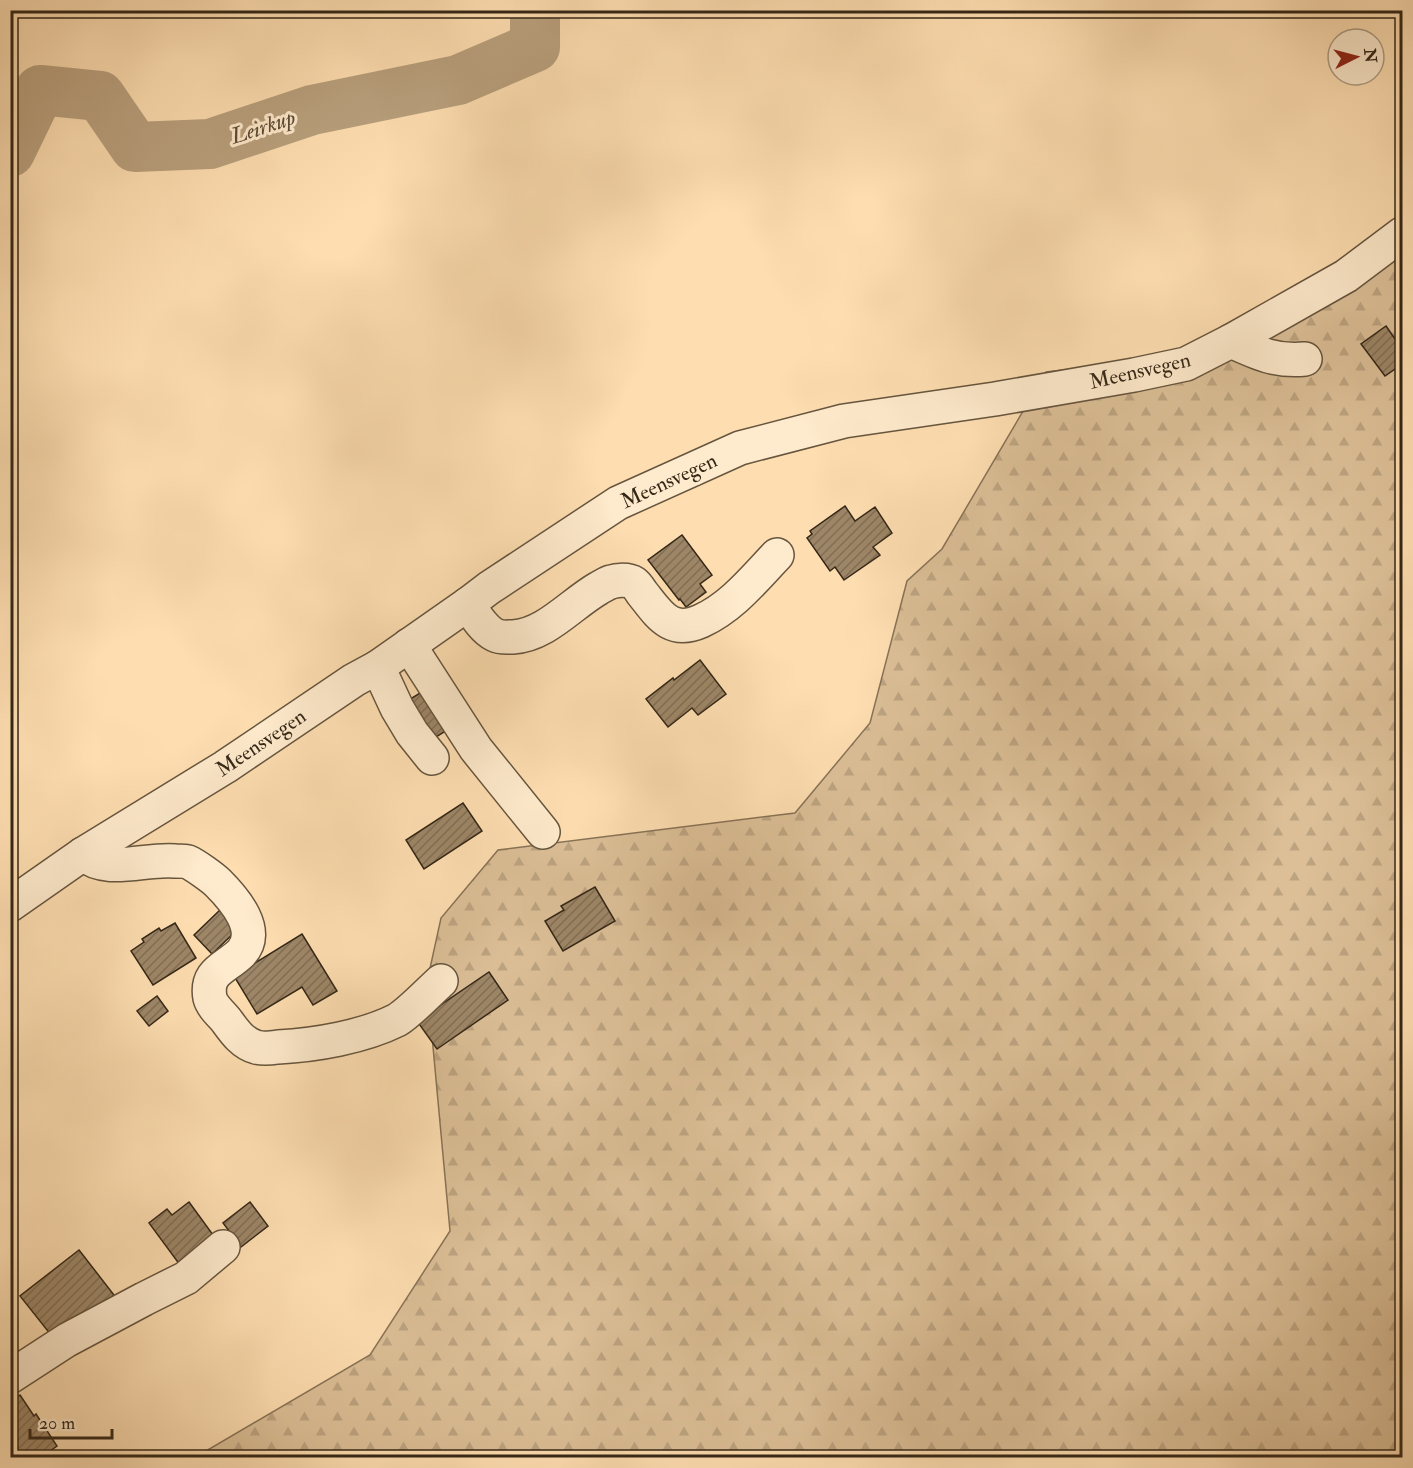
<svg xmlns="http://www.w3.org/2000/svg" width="1413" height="1468" viewBox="0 0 1413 1468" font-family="'IM FELL Double Pica',serif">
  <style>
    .forest { fill: url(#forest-firs); stroke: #887357; stroke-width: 1.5 }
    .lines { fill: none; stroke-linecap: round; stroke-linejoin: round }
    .river { stroke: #b9a07d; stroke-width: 50 }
    .building { fill: url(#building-hatch); stroke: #342717; stroke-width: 1.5 }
    .minor-casing { stroke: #66553e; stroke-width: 36 }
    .minor { stroke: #feeacc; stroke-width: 33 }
    .labels { text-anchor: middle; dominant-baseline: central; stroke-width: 6; stroke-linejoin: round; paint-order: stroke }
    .street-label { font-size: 21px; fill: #342717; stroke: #feeacc }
    .water-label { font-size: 22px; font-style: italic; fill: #5c4b36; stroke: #feeacc }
  </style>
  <defs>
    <pattern id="forest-firs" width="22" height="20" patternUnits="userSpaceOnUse" patternTransform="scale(1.5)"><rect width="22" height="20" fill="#dcbf97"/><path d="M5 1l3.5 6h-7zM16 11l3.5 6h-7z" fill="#bda481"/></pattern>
    <pattern id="building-hatch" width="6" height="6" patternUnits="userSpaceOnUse" patternTransform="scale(1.5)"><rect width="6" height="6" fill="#9d8667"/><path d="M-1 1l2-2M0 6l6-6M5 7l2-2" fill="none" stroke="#816e54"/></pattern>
  </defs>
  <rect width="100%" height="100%" fill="#fedeb1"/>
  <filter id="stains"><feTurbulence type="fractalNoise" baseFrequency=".00333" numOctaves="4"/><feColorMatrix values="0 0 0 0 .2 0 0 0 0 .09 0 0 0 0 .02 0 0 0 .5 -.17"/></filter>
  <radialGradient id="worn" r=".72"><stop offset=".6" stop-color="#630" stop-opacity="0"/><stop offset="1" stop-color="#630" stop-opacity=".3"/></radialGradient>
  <!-- forest -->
  <polygon class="forest" points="1402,236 1402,1457 194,1458 370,1355 450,1231 427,982 441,918 498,850 795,813 870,723 907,581 942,549 1046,372 1219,352"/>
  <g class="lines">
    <!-- river -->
    <polyline class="river" points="10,152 40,90 100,96 135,147 210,144 312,110 458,80 535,47 535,10"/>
  </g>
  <!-- building -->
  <g class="building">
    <polygon points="1386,326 1402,349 1402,364 1385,376 1361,344"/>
    <polygon points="845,506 855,521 875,507 892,533 873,547 880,555 844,580 835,567 830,571 807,538 812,534 810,531"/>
    <polygon points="682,535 712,575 700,584 706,592 686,607 680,599 679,600 648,560"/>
    <polygon points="700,660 726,694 698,715 692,708 668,727 646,699 673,678 674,680"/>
    <polygon points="428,688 452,727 428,742 404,703"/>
    <polygon points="463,803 482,831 424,869 406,840"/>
    <polygon points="595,887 615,921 563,951 545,921 564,910 561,906"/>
    <polygon points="221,909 239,928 212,954 194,935"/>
    <polygon points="175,923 196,958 153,985 131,951 144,942 142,939 159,928 161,931"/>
    <polygon points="302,934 337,991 313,1005 302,987 257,1014 234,976"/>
    <polygon points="489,972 508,1000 437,1049 417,1021"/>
    <polygon points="157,996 168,1011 149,1026 137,1011"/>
    <polygon points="189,1202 216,1239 180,1265 149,1223 167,1209 172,1215"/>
    <polygon points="250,1202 268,1226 241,1247 223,1223"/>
    <polygon points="79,1250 114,1295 55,1340 20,1296"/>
    <polygon points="20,1395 34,1416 36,1414 57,1446 40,1458 10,1458 10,1401"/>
  </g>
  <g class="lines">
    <defs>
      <g id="minor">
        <path d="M 1231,341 C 1257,353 1276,362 1305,359"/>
        <path d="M 468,604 C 475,615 483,629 495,635 C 501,638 506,637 513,637 C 546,635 571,604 599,588 C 603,586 607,583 611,582 C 617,580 628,579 634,583 C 637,585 640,590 642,593 C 659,614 670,635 701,621 C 732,607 754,579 777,555"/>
        <polyline points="409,645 476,749 543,832"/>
        <polyline points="378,667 397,708 412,733 432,758"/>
        <path d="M 83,854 C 107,875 145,858 175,861 C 179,861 185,861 188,862 C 195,865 213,878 218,883 C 234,899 262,931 241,953 C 226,968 205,971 210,998 C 212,1006 221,1014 226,1020 C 234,1031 242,1043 256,1047 C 262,1049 271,1048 278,1047 C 316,1045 363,1037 397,1020 C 409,1013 430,991 441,981"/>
        <polyline points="10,905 83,854 225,767 354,680 378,667 468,604 489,588 618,503 740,448 844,421 995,399 1134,375 1186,364 1231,341 1346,276 1402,234"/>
        <polyline points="10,1377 67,1340 144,1299 186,1278 223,1247"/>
      </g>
    </defs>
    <!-- minor casing -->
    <use href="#minor" class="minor-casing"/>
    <!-- minor -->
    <use href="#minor" class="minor"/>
  </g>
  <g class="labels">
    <!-- street labels -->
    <g class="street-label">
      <text transform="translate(1140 371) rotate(-13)">Meensvegen</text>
      <text transform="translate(669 481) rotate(-25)">Meensvegen</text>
      <text transform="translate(261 743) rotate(-34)">Meensvegen</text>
    </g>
    <!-- water labels -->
    <g class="water-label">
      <text transform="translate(263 127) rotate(-18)">Leirkup</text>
    </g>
  </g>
  <!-- margin -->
  <rect width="1413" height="1468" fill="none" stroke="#fedeb1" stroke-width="36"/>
  <rect x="12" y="12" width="1389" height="1444" fill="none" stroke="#342717" stroke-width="3"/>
  <rect x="18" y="18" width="1377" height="1432" fill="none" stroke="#342717" stroke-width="1.5"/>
  <!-- north arrow -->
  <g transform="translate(1356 57) rotate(84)"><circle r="28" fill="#feeacc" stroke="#ad9c84" stroke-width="1.5"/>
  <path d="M0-4.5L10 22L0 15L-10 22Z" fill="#8f2418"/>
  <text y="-9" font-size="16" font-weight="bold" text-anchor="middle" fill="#342717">N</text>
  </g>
  <!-- scale -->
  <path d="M30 1429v9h82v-9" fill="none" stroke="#342717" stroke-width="3"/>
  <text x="39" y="1429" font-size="18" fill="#342717" stroke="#feeacc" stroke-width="4.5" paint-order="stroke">20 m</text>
  <rect width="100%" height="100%" filter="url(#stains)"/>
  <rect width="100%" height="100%" fill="url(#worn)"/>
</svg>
